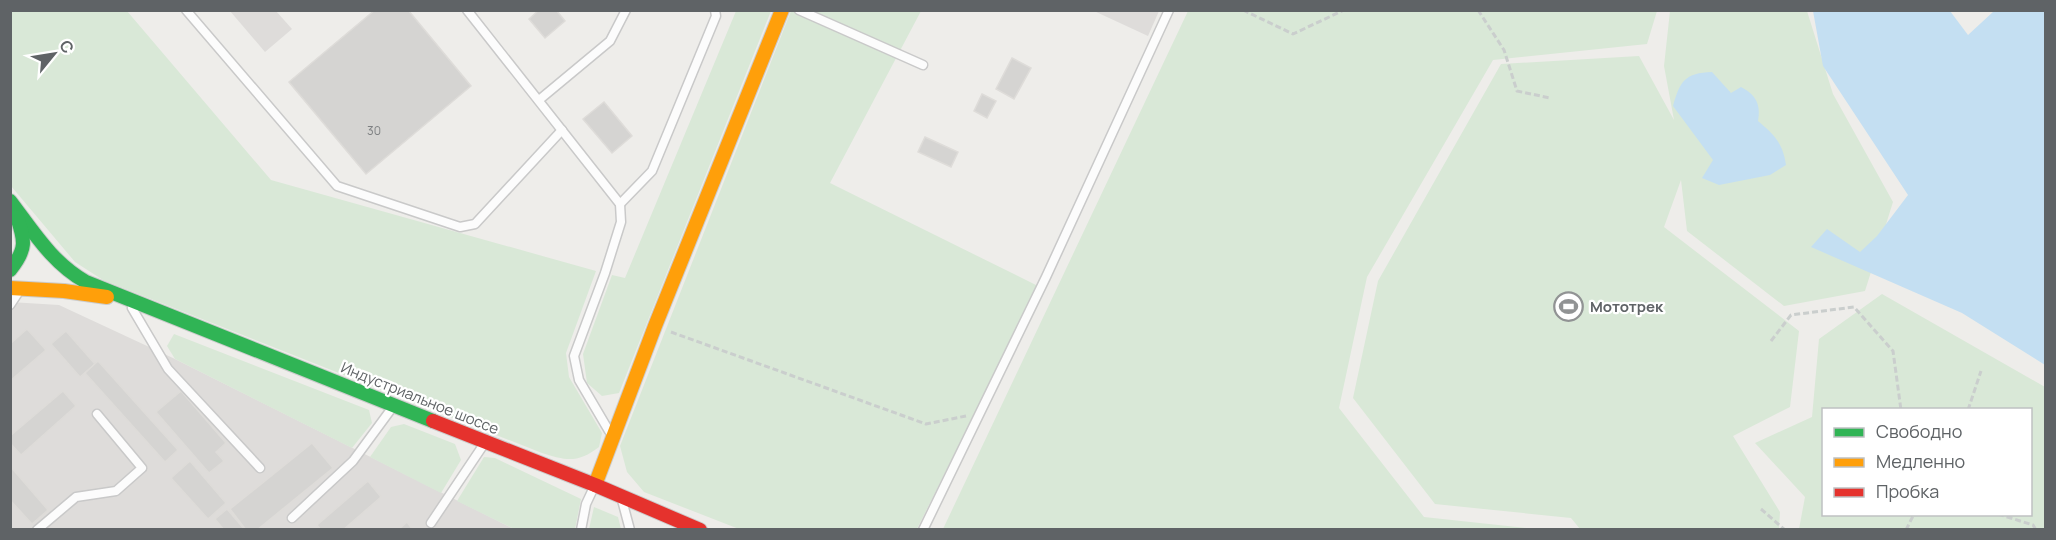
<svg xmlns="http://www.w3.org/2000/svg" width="2056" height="540" viewBox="0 0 2056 540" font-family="Manrope,sans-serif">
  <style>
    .industrial { fill: #dedcda }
    .green { fill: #d9e8d7; fill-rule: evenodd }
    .water { fill: #c4dff2 }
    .building { fill: #d5d4d2; stroke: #dedcd9; stroke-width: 1.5 }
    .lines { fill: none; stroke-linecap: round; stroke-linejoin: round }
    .lane-casing { stroke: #c9c9c9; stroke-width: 11 }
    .fast-casing { stroke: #cbcbcb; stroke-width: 16 }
    .slow-casing { stroke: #cbcbcb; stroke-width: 16 }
    .jam-casing { stroke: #cbcbcb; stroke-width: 16 }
    .path { stroke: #cacecd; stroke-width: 3; stroke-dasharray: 6 3; stroke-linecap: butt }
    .lane { stroke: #fcfcfc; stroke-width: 8 }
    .fast { stroke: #30b455; stroke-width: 14 }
    .slow { stroke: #ff9f0a; stroke-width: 14 }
    .jam { stroke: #e5322d; stroke-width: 14 }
    .labels { text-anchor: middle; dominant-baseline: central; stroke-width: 4.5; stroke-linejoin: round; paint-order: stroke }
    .number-label { font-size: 12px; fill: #7e8082 }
    .poi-label { font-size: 15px; font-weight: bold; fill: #5f6366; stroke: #fff; text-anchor: start }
    .street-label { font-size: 15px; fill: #5f6366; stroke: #fff }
  </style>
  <rect width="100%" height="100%" fill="#eeedea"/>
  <!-- industrial -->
  <g class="industrial">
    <polygon points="230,11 276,11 292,29 265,52"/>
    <polygon points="1094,11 1159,10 1159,11 1148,36"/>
    <polygon points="10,302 59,305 175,359 514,529 11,529"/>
  </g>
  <!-- green -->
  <g class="green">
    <path d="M 10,11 L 127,11 L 271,180 L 596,271 L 566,353 L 569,377 L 602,433 L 599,447 C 578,463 567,461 542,453 L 103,280 L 75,262 L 11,186 Z"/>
    <polygon points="736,11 771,11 619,393 602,396 587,383 583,354 612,275 625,278"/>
    <polygon points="791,11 921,11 830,183 1038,286 917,529 739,529 644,492 627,472 620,446"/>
    <polygon points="1188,11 1657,11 1647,44 1493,60 1367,277 1339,408 1424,517 1535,529 943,529"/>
    <polygon points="1670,11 1807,11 1833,94 1893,202 1865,291 1784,306 1687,231 1681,180 1664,227 1799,331 1790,407 1733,436 1780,512 1779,529 1580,529 1571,518 1435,504 1353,398 1378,281 1501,64 1639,56 1674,120 1664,66"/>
    <path d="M 1882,294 L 2045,387 L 2045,529 L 1799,529 L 1805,497 L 1755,443 L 1812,417 L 1819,339 ZM 1824,410 L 2030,410 L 2030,514 L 1824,514 Z"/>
    <polygon points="174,334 369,410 372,423 352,448 175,359 167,346"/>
    <polygon points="404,424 455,444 461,460 441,493 370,457 391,427"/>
    <polygon points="484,457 495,458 581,499 575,529 514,529 457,501"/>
    <polygon points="594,507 618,517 621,529 589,529"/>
  </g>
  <!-- water -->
  <g class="water">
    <polygon points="1813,11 1950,11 1968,35 1994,11 2045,11 2045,365 1962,313 1811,247 1827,229 1860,252 1877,236 1908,195 1823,66"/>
    <path d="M 1712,72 L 1731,93 L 1741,87 C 1756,95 1761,104 1758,121 C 1775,135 1783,144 1786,165 L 1770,175 L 1719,185 L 1702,178 L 1713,160 L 1673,106 C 1680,81 1685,73 1712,72 Z"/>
  </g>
  <!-- building -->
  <g class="building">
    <polygon points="375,10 408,10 471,86 366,174 289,82"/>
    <polygon points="539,10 556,10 565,21 545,38 529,19"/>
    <polygon points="1012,58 1031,68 1014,99 996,89"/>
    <polygon points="982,94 996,101 987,118 974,111"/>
    <polygon points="604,102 632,136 612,153 583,119"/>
    <polygon points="925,137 958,152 951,167 918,152"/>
    <polygon points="27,329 46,350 10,381 10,344"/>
    <polygon points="66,331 95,364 80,377 51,344"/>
    <polygon points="98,361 178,450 165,462 85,373"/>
    <polygon points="63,391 76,406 21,455 10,443 10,436"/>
    <polygon points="181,391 226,443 216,452 224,461 209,473 156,412"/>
    <polygon points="312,443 333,468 257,530 246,530 230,509"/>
    <polygon points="190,461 226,503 208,519 171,478"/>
    <polygon points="10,466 48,510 32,524 10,500"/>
    <polygon points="368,481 381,497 343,530 321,530 317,525"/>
    <polygon points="227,509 245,530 224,530 215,519"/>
    <polygon points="407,522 413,530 398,530"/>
  </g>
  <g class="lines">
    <defs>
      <g id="lane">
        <polyline points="186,10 337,186 460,227 475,224 562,130"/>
        <polyline points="467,10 620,204 621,222 605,273 574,356 579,380 609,431"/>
        <polyline points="799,10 923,65"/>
        <polyline points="539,100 610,41 626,10"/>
        <polyline points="620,204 652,171 716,16 715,10"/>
        <polyline points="10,305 20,290"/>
        <polyline points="132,308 168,369 260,468"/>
        <polyline points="622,500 630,530"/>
        <polyline points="292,518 353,461 392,408"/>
        <polyline points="431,523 484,444"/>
        <polyline points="37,530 76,497 116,491 142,468 97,414"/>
        <polyline points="581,530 586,504 594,487"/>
        <polyline points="923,530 1046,277 1169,10"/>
      </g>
      <g id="fast">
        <path d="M 10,201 C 33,231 52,263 86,282 L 433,421"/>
        <path d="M 10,270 C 27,249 25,241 17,217"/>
      </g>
      <g id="slow">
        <polyline points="10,288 64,291 107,297"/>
        <polyline points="595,485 655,326 782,10"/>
      </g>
      <polyline id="jam" points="433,421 595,485 700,530"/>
    </defs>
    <!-- lane casing -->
    <use href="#lane" class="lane-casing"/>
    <!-- fast casing -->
    <use href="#fast" class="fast-casing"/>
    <!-- slow casing -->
    <use href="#slow" class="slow-casing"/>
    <!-- jam casing -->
    <use href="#jam" class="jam-casing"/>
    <!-- path -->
    <g class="path">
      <polyline points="1243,10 1293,34 1344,10"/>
      <polyline points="1478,10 1504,50 1517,91 1550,98"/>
      <polyline points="671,332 926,424 966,416"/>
      <polyline points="1771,341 1791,315 1854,307 1893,351 1901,410"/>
      <polyline points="1968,410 1981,371"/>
      <polyline points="1761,509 1785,530"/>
      <polyline points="1998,514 2033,525 2036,530"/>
      <polyline points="1906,530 1914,514"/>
    </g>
    <!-- lane -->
    <use href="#lane" class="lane"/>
    <!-- fast -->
    <use href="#fast" class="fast"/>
    <!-- slow -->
    <use href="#slow" class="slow"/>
    <!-- jam -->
    <use href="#jam" class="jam"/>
  </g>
  <!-- icons -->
  <defs>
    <symbol id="stadium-ring" viewBox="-11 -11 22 22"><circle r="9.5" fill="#fff" stroke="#919394" stroke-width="1.5"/><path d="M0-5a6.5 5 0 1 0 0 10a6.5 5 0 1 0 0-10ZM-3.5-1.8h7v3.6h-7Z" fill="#919394"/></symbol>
  </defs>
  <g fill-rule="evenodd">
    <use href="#stadium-ring" x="1552" y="290" width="33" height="33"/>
  </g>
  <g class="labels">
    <!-- number labels -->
    <g class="number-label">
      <text x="374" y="130">30</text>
    </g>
    <!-- poi labels -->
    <g class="poi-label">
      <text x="1590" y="306">Мототрек</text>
    </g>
    <!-- street labels -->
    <g class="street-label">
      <text transform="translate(420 398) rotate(22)">Индустриальное шоссе</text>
    </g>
  </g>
  <!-- border -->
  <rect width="2056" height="540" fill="none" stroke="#5f6366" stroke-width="24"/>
  <!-- legend -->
  <rect x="1822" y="408" width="210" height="108" fill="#ffffff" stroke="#bfc1c2" stroke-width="1.5"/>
  <rect x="1834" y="428" width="30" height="9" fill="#30b455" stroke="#bfc1c2" stroke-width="1.5"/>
  <text x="1876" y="438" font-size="18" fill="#5f6366">Свободно</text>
  <rect x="1834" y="458" width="30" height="9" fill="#ff9f0a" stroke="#bfc1c2" stroke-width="1.5"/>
  <text x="1876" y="468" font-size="18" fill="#5f6366">Медленно</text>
  <rect x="1834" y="488" width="30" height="9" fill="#e5322d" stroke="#bfc1c2" stroke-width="1.5"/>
  <text x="1876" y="498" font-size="18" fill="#5f6366">Пробка</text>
  <!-- north arrow -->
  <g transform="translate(54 54) rotate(60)" stroke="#ffffff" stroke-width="4.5" paint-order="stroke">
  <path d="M0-4.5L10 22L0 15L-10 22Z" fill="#5f6366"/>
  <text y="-9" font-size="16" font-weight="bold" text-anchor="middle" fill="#5f6366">С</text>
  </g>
</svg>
